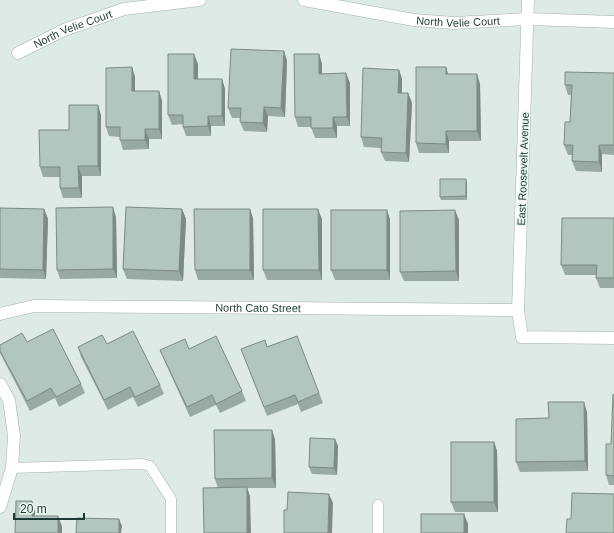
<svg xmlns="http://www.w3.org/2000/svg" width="614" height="533" viewBox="0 0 614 533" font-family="Helvetica,sans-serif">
<rect width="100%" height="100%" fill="#ddeae5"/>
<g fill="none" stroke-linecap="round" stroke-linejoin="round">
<g stroke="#a0b2ac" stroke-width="11">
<g id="lane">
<path d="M 12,468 L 143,464 L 150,466 L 171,499 L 171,533"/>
<path d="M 378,533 L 378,505"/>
</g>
</g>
<g stroke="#a0b2ac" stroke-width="13">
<g id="street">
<path id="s1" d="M 304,0 L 414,20 L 454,23 L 528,19 L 614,22"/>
<path d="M 528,0 L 518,310 L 522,337 L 614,338"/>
<path id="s2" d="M 18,53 L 64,30 L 124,9 L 200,0"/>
<path id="s3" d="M 0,314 L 34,306 L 518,310"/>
<path d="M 0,384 L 9,400 L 14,436 L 12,468 L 0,507"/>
</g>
</g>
<use href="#lane" stroke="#fff" stroke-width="10"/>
<use href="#street" stroke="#fff" stroke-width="12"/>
</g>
<g fill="#99a9a3">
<path d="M 284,51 L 287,61 L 285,117 L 268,116 L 267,132 L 244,131 L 240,122 L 240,118 L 232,118 L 228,108 Z"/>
<path d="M 319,54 L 322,64 L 322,74 L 350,83 L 350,126 L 337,126 L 337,138 L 315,138 L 311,127 L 298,127 L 295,117 Z"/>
<path d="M 198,64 L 198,79 L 222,79 L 225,89 L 225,126 L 211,126 L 211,136 L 186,136 L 183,127 L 183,124 L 172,125 L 168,115 Z"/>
<path d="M 132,67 L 135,77 L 135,91 L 159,91 L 162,101 L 162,139 L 149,139 L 149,149 L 123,150 L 120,140 L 120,137 L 109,136 L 106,127 Z"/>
<path d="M 446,67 L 448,74 L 480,84 L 481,141 L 449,141 L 449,153 L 419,153 L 416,143 Z"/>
<path d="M 399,70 L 402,79 L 402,93 L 408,93 L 412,103 L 409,162 L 385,161 L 381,152 L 381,148 L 364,147 L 361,137 Z"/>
<path d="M 614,73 L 614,155 L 602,154 L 602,172 L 576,171 L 572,161 L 573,155 L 568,155 L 564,145 L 570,122 L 571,95 L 568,95 L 565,85 Z"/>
<path d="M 101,115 L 101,176 L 82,176 L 82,198 L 63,198 L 60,188 L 60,177 L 43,177 L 40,167 L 69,130 Z"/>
<path d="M 467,182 L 467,200 L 441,200 L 440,197 Z"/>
<path d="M 0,208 L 44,209 L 48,219 L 46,279 L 0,278 Z"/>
<path d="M 182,209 L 186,219 L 183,281 L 127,279 L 123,269 Z"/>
<path d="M 387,210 L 390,220 L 390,280 L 335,280 L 331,270 Z"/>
<path d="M 116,217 L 117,278 L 60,279 L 57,270 Z"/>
<path d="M 253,218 L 254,280 L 198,280 L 195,270 Z"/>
<path d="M 614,218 L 614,288 L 600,288 L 596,278 L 597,275 L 565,275 L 561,265 Z"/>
<path d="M 322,219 L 322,280 L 267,280 L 263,270 Z"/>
<path d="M 459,220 L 459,281 L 404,281 L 400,272 Z"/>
<path d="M 297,336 L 323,403 L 301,412 L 298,404 L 267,416 L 241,349 L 267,347 Z"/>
<path d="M 27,342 L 81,384 L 85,393 L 59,407 L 55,398 L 30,411 L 0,353 L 0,345 Z"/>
<path d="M 107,344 L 160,385 L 164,394 L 138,407 L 133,397 L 108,410 L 81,357 L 78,347 Z"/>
<path d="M 189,349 L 242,391 L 246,401 L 220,413 L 216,405 L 190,417 L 164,360 L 160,350 Z"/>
<path d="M 614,395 L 614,485 L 609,485 L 606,475 L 611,444 Z"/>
<path d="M 587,412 L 588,471 L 520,472 L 516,462 L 549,418 Z"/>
<path d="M 275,439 L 276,488 L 247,488 L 250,497 L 218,488 L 215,479 Z"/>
<path d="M 335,439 L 338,446 L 337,475 L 312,474 L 309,467 Z"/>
<path d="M 494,442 L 497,451 L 498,512 L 455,512 L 451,502 Z"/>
</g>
<g fill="#7d8a85">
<path d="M 284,51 L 287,61 L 285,117 L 281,108 Z"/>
<path d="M 194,54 L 198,64 L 198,89 L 194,79 Z"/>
<path d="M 319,54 L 322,64 L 322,83 L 319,74 Z"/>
<path d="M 132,67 L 135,77 L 135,101 L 132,91 Z"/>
<path d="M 446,67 L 449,77 L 446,74 Z"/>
<path d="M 399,70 L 402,79 L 402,103 L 398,93 Z"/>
<path d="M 346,73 L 350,83 L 350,126 L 347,117 Z"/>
<path d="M 477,74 L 480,84 L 481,141 L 477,131 Z"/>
<path d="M 222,79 L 225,89 L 225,126 L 222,116 Z"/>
<path d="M 159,91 L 162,101 L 162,139 L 159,129 Z"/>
<path d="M 408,93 L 412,103 L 409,162 L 406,153 Z"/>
<path d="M 98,105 L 101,115 L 101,176 L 98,166 Z"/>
<path d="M 264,107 L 268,116 L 267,132 L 263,123 Z"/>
<path d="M 208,116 L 211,126 L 211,136 L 208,126 Z"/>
<path d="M 333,117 L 337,126 L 337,138 L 333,128 Z"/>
<path d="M 145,129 L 149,139 L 149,149 L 145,140 Z"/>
<path d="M 446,131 L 449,141 L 449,153 L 446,144 Z"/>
<path d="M 599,145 L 602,154 L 602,172 L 599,162 Z"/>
<path d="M 78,166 L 82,176 L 82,198 L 79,188 Z"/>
<path d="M 466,179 L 467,182 L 467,200 L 466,196 Z"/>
<path d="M 113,207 L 116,217 L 117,278 L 113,269 Z"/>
<path d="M 44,209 L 48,219 L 46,279 L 43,270 Z"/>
<path d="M 182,209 L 186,219 L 183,281 L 179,271 Z"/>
<path d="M 250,209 L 253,218 L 254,280 L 250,270 Z"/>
<path d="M 318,209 L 322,219 L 322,280 L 319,270 Z"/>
<path d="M 387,210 L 390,220 L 390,280 L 387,270 Z"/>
<path d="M 455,210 L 459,220 L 459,281 L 456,271 Z"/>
<path d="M 584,402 L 587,412 L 588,471 L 585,461 Z"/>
<path d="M 272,430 L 275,439 L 276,488 L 272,478 Z"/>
<path d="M 335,439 L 338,446 L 337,475 L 334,468 Z"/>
<path d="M 494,442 L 497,451 L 498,512 L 494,502 Z"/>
<path d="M 247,487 L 250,497 L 251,533 L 247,533 Z"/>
<path d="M 329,494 L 333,503 L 332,533 L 328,533 Z"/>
<path d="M 32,501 L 35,511 L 35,526 L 32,516 Z"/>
<path d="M 464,514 L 468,524 L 468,533 L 464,533 Z"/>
<path d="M 58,516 L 62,526 L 62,533 L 58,533 Z"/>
<path d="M 119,519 L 122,526 L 121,533 L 119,533 Z"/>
</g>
<g fill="#b2c5be" stroke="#7d8a85">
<path d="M 231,49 L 284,51 L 281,108 L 264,107 L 263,123 L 240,122 L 241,108 L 228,108 Z"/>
<path d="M 168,54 L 194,54 L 194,79 L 222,79 L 222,116 L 208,116 L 208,126 L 183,127 L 183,115 L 168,115 Z"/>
<path d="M 294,54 L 319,54 L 319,74 L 346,73 L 347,117 L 333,117 L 333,128 L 311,128 L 311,117 L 295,117 Z"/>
<path d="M 132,67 L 132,91 L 159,91 L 159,129 L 145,129 L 145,140 L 120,140 L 120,127 L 106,127 L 106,68 Z"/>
<path d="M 416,67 L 446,67 L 446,74 L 477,74 L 477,131 L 446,131 L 446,144 L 416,143 Z"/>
<path d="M 363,68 L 399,70 L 398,93 L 408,93 L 406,153 L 381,152 L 382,138 L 361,137 Z"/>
<path d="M 565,72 L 614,73 L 614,145 L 599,145 L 599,162 L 572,161 L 573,145 L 564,145 L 565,122 L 570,122 L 572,85 L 565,85 Z"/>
<path d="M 69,105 L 98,105 L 98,166 L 78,166 L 79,188 L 60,188 L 60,167 L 40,167 L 39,130 L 69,130 Z"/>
<path d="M 440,179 L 466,179 L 466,196 L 440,197 Z"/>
<path d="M 113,207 L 113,269 L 57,270 L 56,208 Z"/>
<path d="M 126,207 L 182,209 L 179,271 L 123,269 Z"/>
<path d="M 0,208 L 44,209 L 43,270 L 0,269 Z"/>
<path d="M 194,209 L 250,209 L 250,270 L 195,270 Z"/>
<path d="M 263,209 L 318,209 L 319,270 L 263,270 Z"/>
<rect x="331" y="210" width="56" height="60"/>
<path d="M 455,210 L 456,271 L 400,272 L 400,211 Z"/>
<path d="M 562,218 L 614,218 L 614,278 L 596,278 L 597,265 L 561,265 Z"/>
<path d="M 53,329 L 81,384 L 56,397 L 51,388 L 27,401 L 0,351 L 0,345 L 22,333 L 27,342 Z"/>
<path d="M 133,331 L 160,385 L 135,397 L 130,387 L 104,400 L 78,347 L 102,335 L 107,344 Z"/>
<path d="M 216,336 L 242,391 L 216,404 L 212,395 L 187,407 L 160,350 L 185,339 L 189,349 Z"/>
<path d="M 297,336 L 319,393 L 298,402 L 295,395 L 264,407 L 241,349 L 265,340 L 267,347 Z"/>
<path d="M 613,394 L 614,395 L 614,476 L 606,475 L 606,444 L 611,444 Z"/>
<path d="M 548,402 L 584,402 L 585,461 L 516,462 L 516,419 L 549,418 Z"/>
<path d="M 214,430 L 272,430 L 272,478 L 215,479 Z"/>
<path d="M 310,438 L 335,439 L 334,468 L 309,467 Z"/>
<rect x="451" y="442" width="43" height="60"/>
<path d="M 247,487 L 247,533 L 204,533 L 203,488 Z"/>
<path d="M 288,492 L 329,494 L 328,533 L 284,533 L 284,510 L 287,510 Z"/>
<path d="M 572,493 L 614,494 L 614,533 L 566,533 L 567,519 L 571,519 Z"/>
<path d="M 16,501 L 32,501 L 32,516 L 58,516 L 58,533 L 15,533 Z"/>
<rect x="421" y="514" width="43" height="19"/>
<path d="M 77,518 L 119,519 L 119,533 L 76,533 Z"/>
</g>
<g text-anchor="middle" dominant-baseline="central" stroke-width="3" stroke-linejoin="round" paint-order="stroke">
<g font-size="11" fill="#1e3a34" stroke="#edf7f2">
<text stroke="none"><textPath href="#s1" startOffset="156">North Velie Court</textPath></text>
<text stroke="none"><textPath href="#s2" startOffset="60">North Velie Court</textPath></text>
<text transform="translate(523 169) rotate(-88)">East Roosevelt Avenue</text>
<text stroke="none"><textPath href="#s3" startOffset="259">North Cato Street</textPath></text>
</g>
</g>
<path d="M14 513v6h70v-6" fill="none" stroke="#1e3a34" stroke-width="2"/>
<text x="20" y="513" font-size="12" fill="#1e3a34" stroke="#edf7f2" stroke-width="3" paint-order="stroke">20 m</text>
</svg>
